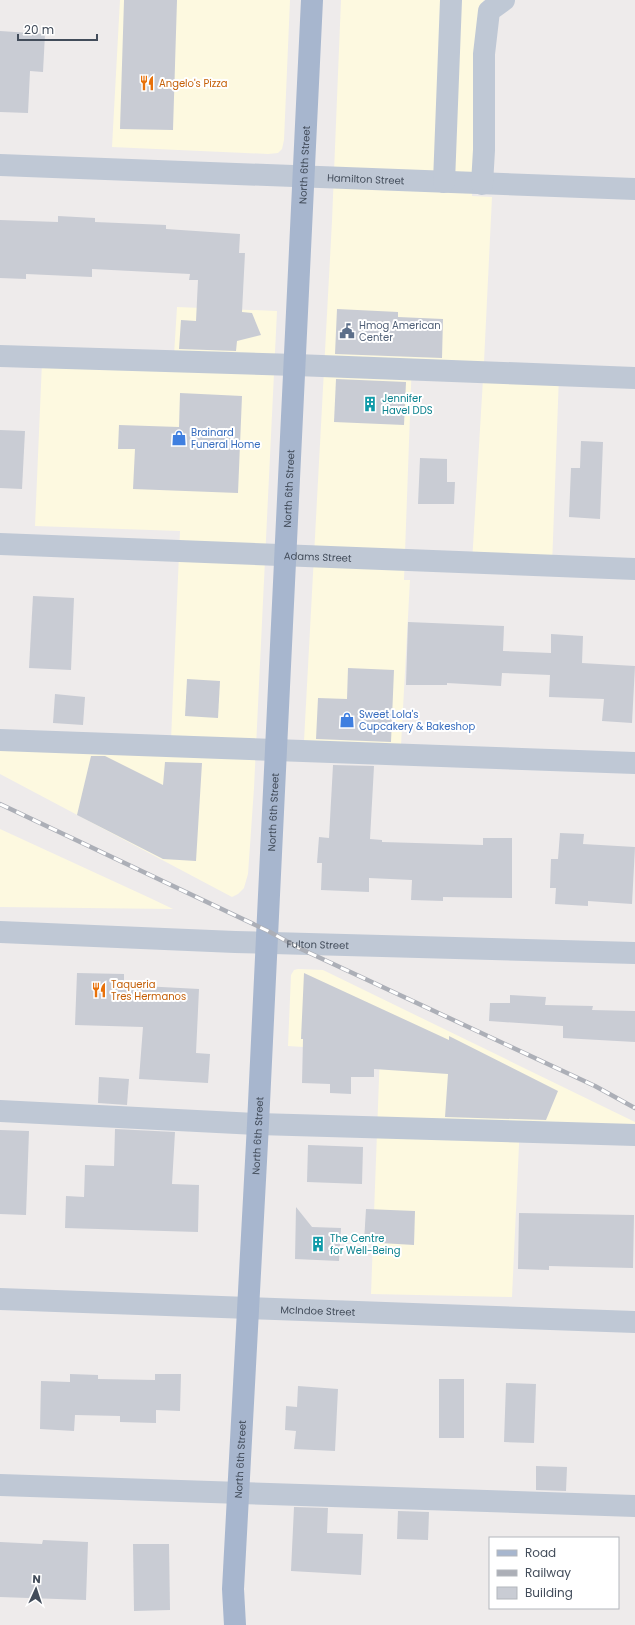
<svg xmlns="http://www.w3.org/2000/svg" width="635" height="1625" viewBox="0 0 635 1625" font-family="Poppins,sans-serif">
<rect width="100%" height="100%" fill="#eeebeb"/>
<g fill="#fdf9e0">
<path d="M 120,0 L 290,0 L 284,140 L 282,149 L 278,153 L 268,154 L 112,147 Z"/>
<path d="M 341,0 L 484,0 L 481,5 L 478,15 L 472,196 L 492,197 L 484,362 L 412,359 L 404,580 L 410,580 L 401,745 L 304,741 L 332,221 Z"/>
<path d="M 177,307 L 277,311 L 254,788 L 248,874 L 244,888 L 238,894 L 232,897 L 0,774 L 0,746 L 171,740 L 180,531 L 35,526 L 42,362 L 174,355 Z"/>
<path d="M 559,375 L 552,566 L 472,563 L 483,379 Z"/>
<path d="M 0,829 L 150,898 L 173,909 L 0,907 Z"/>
<path d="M 298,969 L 323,970 L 635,1122 L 635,1127 L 520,1123 L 512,1297 L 371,1294 L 380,1052 L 288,1046 L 291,975 L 294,970 Z"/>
</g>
<g fill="#c9ccd4">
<path d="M 124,0 L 177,0 L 173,130 L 120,129 Z"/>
<path d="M 0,31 L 45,34 L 43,72 L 30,71 L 28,113 L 0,112 Z"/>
<path d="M 58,216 L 95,218 L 95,222 L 166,225 L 166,229 L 240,234 L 239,253 L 245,253 L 242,312 L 252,313 L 261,335 L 237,341 L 236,351 L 179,349 L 181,320 L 196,321 L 198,280 L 189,280 L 190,274 L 92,269 L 92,277 L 26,274 L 26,279 L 0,278 L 0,220 L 58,222 Z"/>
<path d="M 337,309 L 398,312 L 398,317 L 443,319 L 442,358 L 335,354 Z"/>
<path d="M 336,379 L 406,382 L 404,425 L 334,422 Z"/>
<path d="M 180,393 L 242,396 L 238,493 L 133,489 L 135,449 L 118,449 L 119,425 L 179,427 Z"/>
<path d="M 0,430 L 25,431 L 22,489 L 0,488 Z"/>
<path d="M 581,441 L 603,442 L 600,519 L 569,517 L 571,468 L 580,468 Z"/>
<path d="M 420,458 L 447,459 L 447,482 L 455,482 L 454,504 L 418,504 Z"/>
<path d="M 33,596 L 74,598 L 71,670 L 29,668 Z"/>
<path d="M 408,622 L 504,626 L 503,651 L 551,653 L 551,634 L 583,636 L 582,663 L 635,666 L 632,723 L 602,721 L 604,699 L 549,697 L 550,675 L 502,673 L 501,686 L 447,683 L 447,685 L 406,685 Z"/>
<path d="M 348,668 L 394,670 L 391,742 L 316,739 L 318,698 L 347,699 Z"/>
<path d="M 187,679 L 220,681 L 218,718 L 185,716 Z"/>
<path d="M 55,694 L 85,697 L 83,725 L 53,723 Z"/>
<path d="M 91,756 L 105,756 L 163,785 L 165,762 L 202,763 L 196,861 L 163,859 L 77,815 Z"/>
<path d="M 333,765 L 374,766 L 370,839 L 382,840 L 382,842 L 483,845 L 483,838 L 512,838 L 512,898 L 443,897 L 443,901 L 411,900 L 412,880 L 369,878 L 369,892 L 321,890 L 322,863 L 317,863 L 319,837 L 329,838 Z"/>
<path d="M 560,833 L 584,834 L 583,844 L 635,847 L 632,904 L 588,901 L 588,906 L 555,904 L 556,888 L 550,888 L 551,859 L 558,859 Z"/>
<path d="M 77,973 L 124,974 L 124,985 L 199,989 L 196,1053 L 210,1054 L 208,1083 L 139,1079 L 143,1027 L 75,1025 Z"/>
<path d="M 304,973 L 449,1040 L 449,1036 L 558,1091 L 546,1120 L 445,1117 L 448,1074 L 374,1069 L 374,1077 L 351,1077 L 351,1094 L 330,1093 L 330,1084 L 302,1083 L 303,1039 L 301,1039 Z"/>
<path d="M 510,995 L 546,997 L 545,1005 L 593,1006 L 592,1010 L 635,1011 L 635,1042 L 563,1038 L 563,1026 L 489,1021 L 490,1003 L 510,1003 Z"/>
<path d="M 99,1077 L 129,1079 L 127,1105 L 98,1103 Z"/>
<path d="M 115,1129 L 175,1132 L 172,1184 L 199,1185 L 198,1232 L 65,1228 L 66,1196 L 84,1197 L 85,1165 L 114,1166 Z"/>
<path d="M 0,1130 L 29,1131 L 26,1215 L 0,1214 Z"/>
<path d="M 308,1145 L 363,1147 L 362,1184 L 307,1182 Z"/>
<path d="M 296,1207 L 312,1227 L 341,1228 L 339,1261 L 295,1259 Z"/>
<path d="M 366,1209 L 415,1211 L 414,1245 L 364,1242 Z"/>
<path d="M 519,1213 L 634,1215 L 633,1268 L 549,1266 L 549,1270 L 518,1269 Z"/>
<path d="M 70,1374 L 98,1375 L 98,1379 L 155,1380 L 155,1374 L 181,1374 L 180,1411 L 156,1410 L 156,1423 L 120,1422 L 120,1416 L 75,1415 L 74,1431 L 40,1429 L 41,1381 L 70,1382 Z"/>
<rect x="439" y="1379" width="25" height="59"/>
<path d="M 506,1383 L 536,1384 L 534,1443 L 504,1442 Z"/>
<path d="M 298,1386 L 338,1389 L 335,1451 L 294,1449 L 296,1431 L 285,1430 L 286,1406 L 297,1407 Z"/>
<path d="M 536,1466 L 567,1467 L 566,1491 L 536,1490 Z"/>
<path d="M 294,1507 L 328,1508 L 327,1533 L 363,1534 L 361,1575 L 291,1571 Z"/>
<path d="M 398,1511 L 429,1512 L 428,1540 L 397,1539 Z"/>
<path d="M 43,1540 L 88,1542 L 86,1600 L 0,1597 L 0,1542 L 42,1544 Z"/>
<path d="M 133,1544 L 169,1544 L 170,1610 L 134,1611 Z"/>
</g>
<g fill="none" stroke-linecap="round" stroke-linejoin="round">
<g stroke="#bfc8d5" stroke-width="22">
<path id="s1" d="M 0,165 L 635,189"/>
<path d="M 444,182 L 451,0"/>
<path d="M 482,184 L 484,150 L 484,54 L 489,11 L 504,0"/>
<path d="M 0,356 L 296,365 L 635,378"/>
<path id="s2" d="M 0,544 L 635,569"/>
<path d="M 0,740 L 635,763"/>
<path id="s3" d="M 0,932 L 235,942 L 635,953"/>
<path d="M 0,1111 L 258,1124 L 635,1135"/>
<path id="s4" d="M 0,1299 L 635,1322"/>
<path d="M 0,1485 L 635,1506"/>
</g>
<path stroke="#a7b6ce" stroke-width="22" id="s5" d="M 235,1625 L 233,1589 L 258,1124 L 312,0"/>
<g stroke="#acafb7" stroke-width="4.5">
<path id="rail" d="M 0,804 L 268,931 L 301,949 L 595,1086 L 635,1108"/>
</g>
<use href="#rail" stroke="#fff" stroke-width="3" stroke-dasharray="9" stroke-linecap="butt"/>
</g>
<defs>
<g id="restaurant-bare" transform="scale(1.2)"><path d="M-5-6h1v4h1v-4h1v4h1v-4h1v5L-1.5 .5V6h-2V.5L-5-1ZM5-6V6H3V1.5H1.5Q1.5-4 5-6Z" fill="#e8710a" stroke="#fff" stroke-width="2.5" paint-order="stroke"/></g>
<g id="civic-bare" transform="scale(1.2)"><path d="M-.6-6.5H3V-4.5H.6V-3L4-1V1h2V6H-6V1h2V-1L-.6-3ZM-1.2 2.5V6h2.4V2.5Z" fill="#5c6f8a" stroke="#fff" stroke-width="2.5" paint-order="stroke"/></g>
<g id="building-bare" transform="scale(1.2)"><path d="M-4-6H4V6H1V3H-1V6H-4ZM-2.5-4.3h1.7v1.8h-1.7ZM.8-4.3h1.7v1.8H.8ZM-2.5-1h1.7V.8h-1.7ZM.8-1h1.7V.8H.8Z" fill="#0f9aa8" stroke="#fff" stroke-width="2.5" paint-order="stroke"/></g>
<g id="shop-bare" transform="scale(1.2)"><path d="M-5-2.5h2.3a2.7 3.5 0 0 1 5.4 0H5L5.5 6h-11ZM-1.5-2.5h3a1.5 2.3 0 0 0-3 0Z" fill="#3f7fe0" stroke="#fff" stroke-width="2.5" paint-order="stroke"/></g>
</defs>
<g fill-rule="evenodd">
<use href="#restaurant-bare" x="147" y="83"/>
<use href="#civic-bare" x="347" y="331"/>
<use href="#building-bare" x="370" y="404"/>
<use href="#shop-bare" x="179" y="438"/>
<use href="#shop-bare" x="347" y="720"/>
<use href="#restaurant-bare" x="99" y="990"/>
<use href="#building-bare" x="318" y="1244"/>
</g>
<g text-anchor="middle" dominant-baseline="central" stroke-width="4" stroke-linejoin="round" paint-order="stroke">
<g font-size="10" fill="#c56008" stroke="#fff" text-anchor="start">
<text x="159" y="83">Angelo's Pizza</text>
<text x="111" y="984">Taqueria<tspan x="111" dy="12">Tres Hermanos</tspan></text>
</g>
<g font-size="10" fill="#424c5a" stroke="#fff">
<text stroke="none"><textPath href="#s5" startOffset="1462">North 6th Street</textPath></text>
<text stroke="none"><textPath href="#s1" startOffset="366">Hamilton Street</textPath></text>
<text stroke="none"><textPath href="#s5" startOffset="1138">North 6th Street</textPath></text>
<text stroke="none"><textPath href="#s2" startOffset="318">Adams Street</textPath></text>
<text stroke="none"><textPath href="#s5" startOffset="814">North 6th Street</textPath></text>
<text stroke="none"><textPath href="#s3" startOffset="318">Fulton Street</textPath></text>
<text stroke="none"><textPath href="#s5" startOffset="490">North 6th Street</textPath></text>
<text stroke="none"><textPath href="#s4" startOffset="318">McIndoe Street</textPath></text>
<text stroke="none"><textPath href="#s5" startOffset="166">North 6th Street</textPath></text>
</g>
<g font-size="10" fill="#4e5e75" stroke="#fff" text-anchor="start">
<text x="359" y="325">Hmog American<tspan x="359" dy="12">Center</tspan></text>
</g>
<g font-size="10" fill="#0d838f" stroke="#fff" text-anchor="start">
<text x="382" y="398">Jennifer<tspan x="382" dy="12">Havel DDS</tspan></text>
<text x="330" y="1238">The Centre<tspan x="330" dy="12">for Well-Being</tspan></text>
</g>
<g font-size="10" fill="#366cbe" stroke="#fff" text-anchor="start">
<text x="191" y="432">Brainard<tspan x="191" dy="12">Funeral Home</tspan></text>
<text x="359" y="714">Sweet Lola's<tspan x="359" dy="12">Cupcakery &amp; Bakeshop</tspan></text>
</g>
</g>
<rect x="489" y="1537" width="130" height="72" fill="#ffffff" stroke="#b3b7bd"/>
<rect x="497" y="1550" width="20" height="6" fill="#a7b6ce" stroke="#b3b7bd"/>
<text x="525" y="1557" font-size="12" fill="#424c5a">Road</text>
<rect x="497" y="1570" width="20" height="6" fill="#acafb7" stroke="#b3b7bd"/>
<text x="525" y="1577" font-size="12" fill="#424c5a">Railway</text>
<rect x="497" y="1587" width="20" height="12" fill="#c9ccd4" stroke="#b3b7bd"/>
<text x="525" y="1597" font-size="12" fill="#424c5a">Building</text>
<g transform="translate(36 1589) rotate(3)" stroke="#ffffff" stroke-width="3" paint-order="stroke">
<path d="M0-3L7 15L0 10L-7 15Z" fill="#424c5a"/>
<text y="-6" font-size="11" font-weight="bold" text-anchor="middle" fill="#424c5a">N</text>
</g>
<path d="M18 34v6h79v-6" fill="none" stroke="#424c5a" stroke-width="2"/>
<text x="24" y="34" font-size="12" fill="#424c5a" stroke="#ffffff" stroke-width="3" paint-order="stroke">20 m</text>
</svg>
